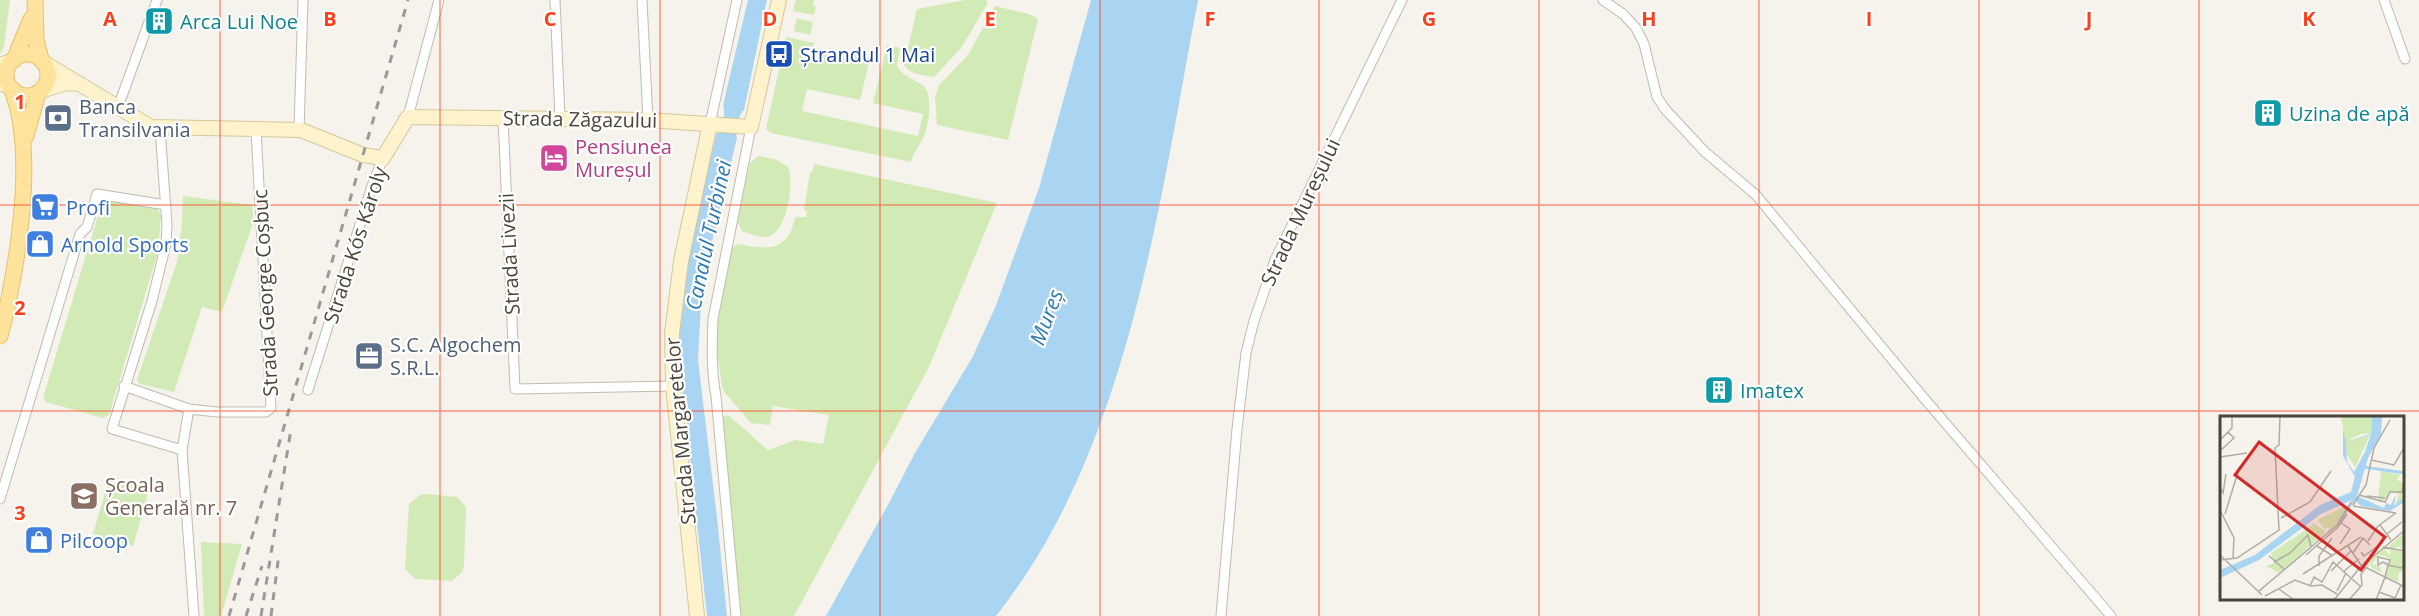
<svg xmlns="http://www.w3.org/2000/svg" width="2419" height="616" viewBox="0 0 2419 616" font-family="'Open Sans',sans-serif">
<rect width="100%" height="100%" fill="#f6f3ec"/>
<g fill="#d2eab5">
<path d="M 0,0 L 10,0 L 4,47 L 0,54 Z"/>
<path d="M 796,0 L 814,0 L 813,5 L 816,6 L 814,15 L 793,11 Z"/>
<path d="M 965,0 L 986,0 L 988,3 L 961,48 L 934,77 C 922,75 911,75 904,65 L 917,9 Z"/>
<path d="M 995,6 L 1029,14 L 1038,19 L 1008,140 L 937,125 L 935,97 L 939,85 L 968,55 Z"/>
<path d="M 797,18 L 813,22 L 810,35 L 794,31 Z"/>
<path d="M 786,37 L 814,43 L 813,47 L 828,50 L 829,48 L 833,49 L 832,52 L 842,54 L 843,51 L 870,58 L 860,100 L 807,89 L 802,111 L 918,136 L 923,114 L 873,103 L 887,45 L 900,48 L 897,66 C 906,80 921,81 926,89 C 932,101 929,124 924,136 C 920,145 913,152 911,162 L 771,133 L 766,129 Z"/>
<path d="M 758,156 L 775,159 L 788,167 C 795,183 787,229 770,236 C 762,239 750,234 742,231 L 737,221 L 750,163 Z"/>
<path d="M 814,164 L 997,203 L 929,367 L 794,616 L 739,616 L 721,417 L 728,415 L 768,450 L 796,440 L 823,444 L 829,415 L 773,406 L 770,425 L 751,423 L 724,392 L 722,386 L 716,343 L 716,319 L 730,249 L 738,244 C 768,250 788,252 795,217 L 806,217 L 807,211 L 804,210 L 810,172 L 812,172 Z"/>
<path d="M 183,196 L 252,205 L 254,220 L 222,312 L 202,307 L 174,392 L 140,384 L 137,380 L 177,262 L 182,225 Z"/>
<path d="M 107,198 L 157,208 L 161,215 L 158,252 L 109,415 L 103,418 L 46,402 L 43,398 L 102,202 Z"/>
<path d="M 109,479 L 149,490 L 133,546 L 93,534 Z"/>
<path d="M 427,494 L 457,497 L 466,507 L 464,565 L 462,572 L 452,581 L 415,579 L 405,569 L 409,504 L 420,495 Z"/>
<path d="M 201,542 L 242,544 L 221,616 L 204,616 Z"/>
</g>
<g fill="#a9d4f2">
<path d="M 748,0 L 767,0 L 744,110 C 738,115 734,131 737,138 L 702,283 L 698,360 L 717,518 L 727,616 L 707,616 L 679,358 C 677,282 699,208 716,135 C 723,129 726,113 723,105 Z"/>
<path d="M 1091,0 L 1198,0 C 1159,204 1129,449 996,616 L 826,616 L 889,503 L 915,453 L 972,358 L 995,308 L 1039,188 Z"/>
</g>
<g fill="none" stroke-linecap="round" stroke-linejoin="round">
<g stroke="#c2bbae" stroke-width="11">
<g id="street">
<path d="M 555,0 L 560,118"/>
<path d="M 642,0 L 648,120"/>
<path d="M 1603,0 L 1623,14 L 1636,28 L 1644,44 L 1657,97 L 1665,109 L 1704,151 L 1756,195 L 1923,397 L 2111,616"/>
<path d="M 2384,0 L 2405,59"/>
<path d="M 118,107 L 157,0"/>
<path d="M 408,117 L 439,0"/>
<path d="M 503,118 L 515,389 L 673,386"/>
<path d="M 710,124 L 737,0"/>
<path d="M 160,129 L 167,224 L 166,244 L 152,301 L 112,429 L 182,450"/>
<path d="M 299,130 L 303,0"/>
<path d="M 124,386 L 189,409 L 217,412 L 266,412 L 271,408 L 256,130"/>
<path d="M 308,390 L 372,186 L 383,158"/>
<path d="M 189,409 L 182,450 L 194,616"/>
<path d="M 0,499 L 80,234 L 87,227 L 97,194 L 166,205"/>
<path d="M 736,616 L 716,396 C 711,370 712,345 713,319 L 751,127"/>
<path d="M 1221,616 L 1237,429 L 1246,353 L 1254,321 L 1275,260 L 1402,0"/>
</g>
</g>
<g stroke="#d6c79b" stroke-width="16">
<g id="secondary">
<path d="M 43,62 L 151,127 L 301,130 L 363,155 L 383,158 L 408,117 L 648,120 L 751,127 L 779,0"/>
<path d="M 0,65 L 12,61"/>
<path d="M 0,83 L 10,87"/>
<path d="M 41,91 L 66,83 L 79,84"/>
<path d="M 697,616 L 673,386 L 672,333 L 681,261 L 710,124"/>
</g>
</g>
<g stroke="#e6c16a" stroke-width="17">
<g id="primary">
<path d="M 35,0 L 36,39 L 41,60"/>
<circle cx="27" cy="75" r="21"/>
<path d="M 14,60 L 31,19"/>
<path d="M 26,136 L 38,93"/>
<path d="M 0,336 C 16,276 31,181 20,120 C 19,110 15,99 12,89"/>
</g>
</g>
<use href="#street" stroke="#fff" stroke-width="9"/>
<use href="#secondary" stroke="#fff3cd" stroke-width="14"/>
<use href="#primary" stroke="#ffe39c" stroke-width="15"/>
<g stroke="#9a9a9a" stroke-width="3" stroke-dasharray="8 8" stroke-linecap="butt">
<path d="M 229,616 L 408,0"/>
<path d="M 246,616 L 262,566"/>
<path d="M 261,616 L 291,429"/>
<path d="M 271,616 L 279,554"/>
</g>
</g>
<path fill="none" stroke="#fc3f1d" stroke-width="1.5" stroke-opacity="0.55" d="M 220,0 L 220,616M 440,0 L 440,616M 660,0 L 660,616M 880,0 L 880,616M 1100,0 L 1100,616M 1319,0 L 1319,616M 1539,0 L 1539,616M 1759,0 L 1759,616M 1979,0 L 1979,616M 2199,0 L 2199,616M 0,205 L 2419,205M 0,411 L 2419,411"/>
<defs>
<g id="building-square" transform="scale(1.5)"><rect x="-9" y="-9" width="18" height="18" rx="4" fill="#0f9aa8" stroke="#fff"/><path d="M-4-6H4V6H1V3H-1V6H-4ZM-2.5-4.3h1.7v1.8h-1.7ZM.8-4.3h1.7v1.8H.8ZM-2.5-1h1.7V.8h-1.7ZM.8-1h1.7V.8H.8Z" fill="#fff"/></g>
<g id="bus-square" transform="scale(1.5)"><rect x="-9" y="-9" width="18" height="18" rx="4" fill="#1a4fb4" stroke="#fff"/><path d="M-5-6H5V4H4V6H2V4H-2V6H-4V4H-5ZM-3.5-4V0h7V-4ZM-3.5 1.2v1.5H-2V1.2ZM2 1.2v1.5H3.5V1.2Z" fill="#fff"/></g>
<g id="bank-square" transform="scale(1.5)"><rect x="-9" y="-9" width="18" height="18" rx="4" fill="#5c6f8a" stroke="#fff"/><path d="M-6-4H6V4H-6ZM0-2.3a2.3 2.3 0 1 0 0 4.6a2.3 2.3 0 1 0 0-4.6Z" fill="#fff"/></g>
<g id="hotel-square" transform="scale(1.5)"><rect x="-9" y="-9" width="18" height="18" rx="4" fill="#d1479c" stroke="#fff"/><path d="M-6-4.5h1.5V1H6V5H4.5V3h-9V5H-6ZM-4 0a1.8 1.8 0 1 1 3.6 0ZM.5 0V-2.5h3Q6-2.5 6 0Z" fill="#fff"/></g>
<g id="supermarket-square" transform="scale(1.5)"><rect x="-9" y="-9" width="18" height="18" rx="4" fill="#3f7fe0" stroke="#fff"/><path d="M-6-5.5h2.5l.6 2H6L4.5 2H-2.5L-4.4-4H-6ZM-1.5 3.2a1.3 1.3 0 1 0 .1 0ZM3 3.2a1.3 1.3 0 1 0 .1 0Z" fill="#fff"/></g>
<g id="shop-square" transform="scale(1.5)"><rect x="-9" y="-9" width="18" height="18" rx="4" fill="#3f7fe0" stroke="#fff"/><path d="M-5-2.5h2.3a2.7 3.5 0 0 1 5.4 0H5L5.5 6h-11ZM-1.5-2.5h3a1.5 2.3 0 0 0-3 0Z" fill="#fff"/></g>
<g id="office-square" transform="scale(1.5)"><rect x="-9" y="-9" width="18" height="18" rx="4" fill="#5c6f8a" stroke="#fff"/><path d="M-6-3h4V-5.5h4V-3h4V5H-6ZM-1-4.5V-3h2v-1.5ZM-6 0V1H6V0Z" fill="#fff"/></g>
<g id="school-square" transform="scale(1.5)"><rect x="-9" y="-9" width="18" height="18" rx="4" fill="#8d6e63" stroke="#fff"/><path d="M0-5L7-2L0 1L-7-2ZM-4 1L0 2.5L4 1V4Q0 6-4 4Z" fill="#fff"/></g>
</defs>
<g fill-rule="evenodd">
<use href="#building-square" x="159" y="21"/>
<use href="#bus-square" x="779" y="54"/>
<use href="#building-square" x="2268" y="113"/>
<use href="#bank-square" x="58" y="118"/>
<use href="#hotel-square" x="554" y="158"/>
<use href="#supermarket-square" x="45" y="207"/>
<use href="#shop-square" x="40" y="244"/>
<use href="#office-square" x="369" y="356"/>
<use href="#building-square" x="1719" y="390"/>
<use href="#school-square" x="84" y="496"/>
<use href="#shop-square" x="39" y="540"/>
</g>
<g text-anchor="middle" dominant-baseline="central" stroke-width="4.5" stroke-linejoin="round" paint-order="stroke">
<g font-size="20" fill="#0d838f" stroke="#fff" text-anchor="start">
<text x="180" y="21">Arca Lui Noe</text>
<text x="2289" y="113">Uzina de apă</text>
<text x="1740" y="390">Imatex</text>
</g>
<g font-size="20" fill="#164399" stroke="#fff" text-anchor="start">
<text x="800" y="54">Ștrandul 1 Mai</text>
</g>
<g font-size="20" fill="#4e5e75" stroke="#fff" text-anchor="start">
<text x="79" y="106">Banca<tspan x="79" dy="23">Transilvania</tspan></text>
<text x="390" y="344">S.C. Algochem<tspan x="390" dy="23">S.R.L.</tspan></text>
</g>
<g font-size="20" fill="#4b4439" stroke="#fff">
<text transform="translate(580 119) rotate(1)">Strada Zăgazului</text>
<text transform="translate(1300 212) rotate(-65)">Strada Mureșului</text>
<text transform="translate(355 245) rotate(-72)">Strada Kós Károly</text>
<text transform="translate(509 254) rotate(-93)">Strada Livezii</text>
<text transform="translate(265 293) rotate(-93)">Strada George Coșbuc</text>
<text transform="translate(680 431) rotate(-95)">Strada Margaretelor</text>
</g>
<g font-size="20" fill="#b23c85" stroke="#fff" text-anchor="start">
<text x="575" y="146">Pensiunea<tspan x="575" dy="23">Mureșul</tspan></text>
</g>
<g font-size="20" fill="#366cbe" stroke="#fff" text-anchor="start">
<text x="66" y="207">Profi</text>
<text x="61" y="244">Arnold Sports</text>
<text x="60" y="540">Pilcoop</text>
</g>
<g font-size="20" fill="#785e54" stroke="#fff" text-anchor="start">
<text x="105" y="484">Școala<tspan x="105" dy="23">Generală nr. 7</tspan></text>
</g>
<g font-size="21" font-style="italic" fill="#2e7ab2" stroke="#fff">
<text transform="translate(708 235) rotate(-78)">Canalul Turbinei</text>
<text transform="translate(1046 317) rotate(-69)">Mureș</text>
</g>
</g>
<g transform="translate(2220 416)">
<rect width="184" height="184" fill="#f6f3ec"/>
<path d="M 121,0 L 152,0 L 151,17 L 141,18 L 127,25 L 150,19 L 135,51 L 127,39 ZM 161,55 L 180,59 L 177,64 L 182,66 L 184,81 L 175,90 L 179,78 L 170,76 L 166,83 L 158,86 ZM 125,90 L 127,92 L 119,105 L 108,116 L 109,111 L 105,113 L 97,104 ZM 94,107 L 106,116 L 59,157 L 46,150 L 54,147 L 51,137 L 87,113 L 90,115 L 88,112 ZM 183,118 L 184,135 L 178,130 L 173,134 L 184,136 L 184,156 L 179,156 L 178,166 L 166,160 L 170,143 L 165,140 L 159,139 L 152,148 L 159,150 L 163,157 L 152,152 L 150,146 L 148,152 L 145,149 L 164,133 L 170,139 L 171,134 L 166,133 Z" fill="#d2eab5"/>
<path d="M 152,0 L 162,0 L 161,18 L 148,42 L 137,80 L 164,92 L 166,87 L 171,89 L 176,78 L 174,90 L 184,81 L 184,86 L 170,95 L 141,90 L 135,84 L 120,108 L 46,169 L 35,184 L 45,169 L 116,111 L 132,84 L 101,98 L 39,144 L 0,162 L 0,154 L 35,139 L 100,89 L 131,76 L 135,61 L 123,40 L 123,14 L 126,27 L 151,17 ZM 151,18 L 145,36 L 134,56 L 127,46 L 126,27 Z" fill="#a9d4f2" fill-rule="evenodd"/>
<path fill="none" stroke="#a9d4f2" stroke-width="3" d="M 144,51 L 185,57"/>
<path fill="none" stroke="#b2ada4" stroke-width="1.5" d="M 0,24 L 12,12 L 12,0M 0,35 L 14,22 L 8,16M 0,41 L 27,37M 151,44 L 174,49 L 185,30M 1,73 L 3,77 L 6,58M 139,79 L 165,86 L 170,76 L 182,76 L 185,59M 147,80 L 165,82M 133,89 L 146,69 L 154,32 L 170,4M 133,90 L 176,97M 0,94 L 14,122 L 13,142M 5,98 L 18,56M 61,102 L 90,86 L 111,55M 160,109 L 171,124M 167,118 L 182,106M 148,125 L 158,110 L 176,97M 120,128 L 130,113 L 121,107M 97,130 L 113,140M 128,130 L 141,149M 163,131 L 185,135M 141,136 L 144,140 L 162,127M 70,137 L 88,119 L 91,131M 133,137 L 143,122 L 150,129M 0,139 L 42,179M 86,139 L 118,111 L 127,98M 49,140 L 64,153M 0,144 L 17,142 L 59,114 L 55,32 L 59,29 L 60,0M 146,145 L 142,150 L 185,114M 54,146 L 70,137M 99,150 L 99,140 L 112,122M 143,150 L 185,171M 111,155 L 131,135M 124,155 L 139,143M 83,158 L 141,121M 90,170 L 94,161 L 102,166 L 113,146 L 141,171M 59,173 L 74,184M 39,175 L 117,109 L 131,86M 117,175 L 126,157M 159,176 L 175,182 L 181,169M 45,180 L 75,164 L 91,170 L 102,169 L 117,178M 114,184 L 142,149M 129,184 L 142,169 L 141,158 L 146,152M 156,184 L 165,161 L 168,149 L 170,144 L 158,141 L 158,149 L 163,146 L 168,149 L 181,152 L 184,149"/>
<path fill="#d62828" fill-opacity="0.15" stroke="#d62828" stroke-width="3" d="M 39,26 L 165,121 L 141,154 L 15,59 Z"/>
<rect width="184" height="184" fill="none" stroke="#4b4439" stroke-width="3"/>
</g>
<g font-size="20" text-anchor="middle" font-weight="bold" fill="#fc3f1d" stroke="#fff" stroke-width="4.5" stroke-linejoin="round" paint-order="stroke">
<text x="110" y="26">A</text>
<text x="330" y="26">B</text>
<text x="550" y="26">C</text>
<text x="770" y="26">D</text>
<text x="990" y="26">E</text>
<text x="1210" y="26">F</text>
<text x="1429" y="26">G</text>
<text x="1649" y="26">H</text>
<text x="1869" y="26">I</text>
<text x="2089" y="26">J</text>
<text x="2309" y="26">K</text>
<text x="20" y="109">1</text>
<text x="20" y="315">2</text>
<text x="20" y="520">3</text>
</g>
</svg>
